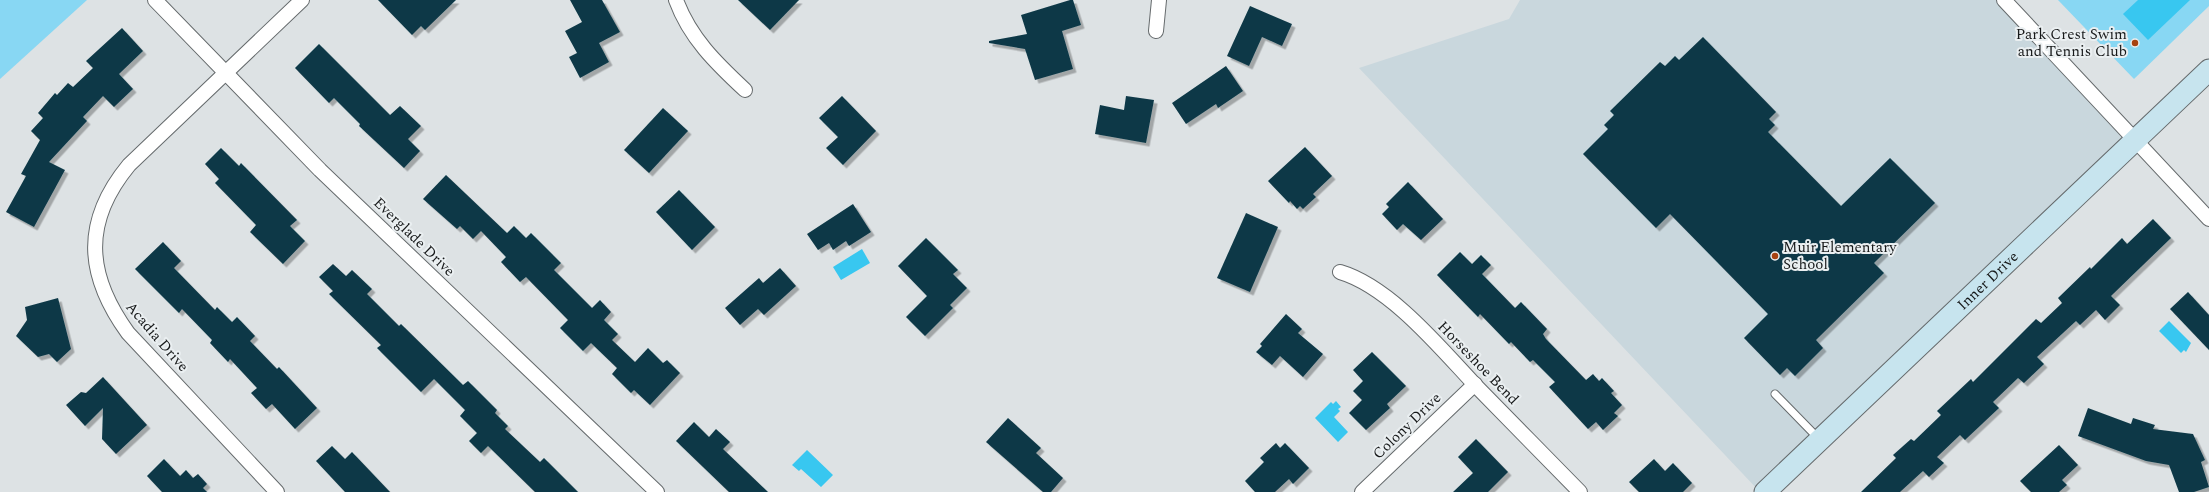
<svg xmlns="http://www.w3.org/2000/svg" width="2209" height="492" viewBox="0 0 2209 492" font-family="Spectral,serif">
<defs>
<filter id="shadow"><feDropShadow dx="3.5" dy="3.5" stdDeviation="0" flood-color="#0004"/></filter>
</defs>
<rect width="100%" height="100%" fill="#dde2e4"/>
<path fill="#c9d7dd" d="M 1520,0 L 2004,0 L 2136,141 L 1760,492 L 1359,68 L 1509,19 Z"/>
<g fill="#88d7f3">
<path d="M 0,0 L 87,0 L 0,79 Z"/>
<path d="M 2058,0 L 2209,0 L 2209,6 L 2134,79 Z"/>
</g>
<g fill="#38c7f0">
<path d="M 2138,0 L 2190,0 L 2148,40 L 2123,14 Z"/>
<path d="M 862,249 L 870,263 L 841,280 L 833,267 Z"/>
<path d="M 2169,321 L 2191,343 L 2186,352 L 2184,350 L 2181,353 L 2159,331 Z"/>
<path d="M 1336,401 L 1341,407 L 1338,409 L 1340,411 L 1334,417 L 1348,432 L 1338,442 L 1315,418 L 1331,402 L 1333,404 Z"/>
<path d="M 807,450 L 833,475 L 821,487 L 801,469 L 799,471 L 792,465 Z"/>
</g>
<g fill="#0d3947" filter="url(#shadow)">
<path d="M 378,0 L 456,0 L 425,30 L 421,26 L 412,35 Z"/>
<path d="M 570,0 L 602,0 L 620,32 L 599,43 L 609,62 L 580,78 L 569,57 L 577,53 L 565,31 L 582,22 Z"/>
<path d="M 738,0 L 799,0 L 770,30 Z"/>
<path d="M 1070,0 L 1073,0 L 1081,25 L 1062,31 L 1073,69 L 1035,80 L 1025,49 L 989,43 L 989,41 L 1027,34 L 1021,15 Z"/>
<path d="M 1250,6 L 1292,24 L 1282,46 L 1262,37 L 1249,66 L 1227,56 Z"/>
<path d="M 122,28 L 143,51 L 119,74 L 133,89 L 114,107 L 103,96 L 83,117 L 87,121 L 49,162 L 65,170 L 34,227 L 6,212 L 26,176 L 21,174 L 40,140 L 31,131 L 43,118 L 38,113 L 55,93 L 57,95 L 68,83 L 73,87 L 93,68 L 86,61 Z"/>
<path d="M 1703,37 L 1776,112 L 1769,119 L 1775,125 L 1768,132 L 1841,206 L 1890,158 L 1935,203 L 1874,263 L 1884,273 L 1816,340 L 1823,348 L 1795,376 L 1787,368 L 1780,375 L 1744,338 L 1768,314 L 1670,214 L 1656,228 L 1583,154 L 1608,129 L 1604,125 L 1614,115 L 1610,111 L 1660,62 L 1665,66 L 1675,56 L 1679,60 Z"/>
<path d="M 319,44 L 390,115 L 400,106 L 421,126 L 408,139 L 420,151 L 404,168 L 359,126 L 360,124 L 334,98 L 329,103 L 295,68 Z"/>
<path d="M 1226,66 L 1243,91 L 1218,108 L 1216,104 L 1186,124 L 1172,103 Z"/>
<path d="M 842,96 L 876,131 L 843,165 L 826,148 L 838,137 L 819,118 Z"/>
<path d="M 1126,96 L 1154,100 L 1146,143 L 1095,134 L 1100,105 L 1124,110 Z"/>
<path d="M 663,108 L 688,131 L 649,173 L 624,150 Z"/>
<path d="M 1305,147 L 1332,176 L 1313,194 L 1316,197 L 1303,209 L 1300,206 L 1297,209 L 1290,201 L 1289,203 L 1268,181 Z"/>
<path d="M 221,148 L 239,166 L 241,163 L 297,220 L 290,226 L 305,241 L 283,264 L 250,232 L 256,225 L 215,183 L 219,179 L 205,164 Z"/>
<path d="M 446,175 L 507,233 L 514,226 L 526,238 L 531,233 L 561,263 L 554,270 L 592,308 L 600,300 L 611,312 L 604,320 L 618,334 L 612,340 L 635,362 L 648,348 L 663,363 L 667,360 L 680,373 L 650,405 L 634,390 L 631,393 L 612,374 L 617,368 L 591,343 L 583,351 L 560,328 L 568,320 L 526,277 L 520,282 L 501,262 L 506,257 L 481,231 L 473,239 L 460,226 L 457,229 L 423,199 Z"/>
<path d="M 1408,182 L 1443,219 L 1421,240 L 1403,224 L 1397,230 L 1382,214 L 1389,207 L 1386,204 Z"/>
<path d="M 679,190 L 715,227 L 692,250 L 656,212 Z"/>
<path d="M 853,204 L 871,232 L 849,246 L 846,241 L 833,250 L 829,243 L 818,250 L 807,234 Z"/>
<path d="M 1246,213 L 1278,227 L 1250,292 L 1217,278 Z"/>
<path d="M 2153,219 L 2171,238 L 2111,296 L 2120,305 L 2105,320 L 2096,310 L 2080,325 L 2076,321 L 2037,357 L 2044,364 L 2024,383 L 2018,378 L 1993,402 L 1999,408 L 1965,440 L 1960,435 L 1937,457 L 1944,463 L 1929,477 L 1923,471 L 1900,492 L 1861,492 L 1896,458 L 1893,455 L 1911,439 L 1914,441 L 1941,415 L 1937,411 L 1971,379 L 1973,382 L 2036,319 L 2041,323 L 2062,303 L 2058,298 L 2090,267 L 2091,269 L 2122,238 L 2127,244 Z"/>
<path d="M 926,238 L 958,270 L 953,274 L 967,288 L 950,305 L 953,308 L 925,336 L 906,317 L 927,296 L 898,266 Z"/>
<path d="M 163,242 L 181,261 L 174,268 L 215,310 L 217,307 L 232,322 L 237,317 L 255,336 L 250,341 L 277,369 L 279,367 L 317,408 L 295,429 L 272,404 L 266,409 L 251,393 L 257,388 L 230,359 L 228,362 L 210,343 L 212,340 L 182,309 L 179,313 L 135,269 Z"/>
<path d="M 1460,252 L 1472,264 L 1481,255 L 1491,265 L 1482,274 L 1515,308 L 1521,302 L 1547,329 L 1543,334 L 1546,339 L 1586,380 L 1593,374 L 1599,381 L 1602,378 L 1614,391 L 1611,393 L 1622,405 L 1614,413 L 1618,416 L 1603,430 L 1596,422 L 1588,429 L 1549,387 L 1555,382 L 1533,360 L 1530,362 L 1511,342 L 1509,344 L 1480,314 L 1478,317 L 1437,275 Z"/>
<path d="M 333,264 L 346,276 L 352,270 L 372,289 L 367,294 L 399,326 L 401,324 L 463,385 L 468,381 L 497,410 L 495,413 L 508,426 L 505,429 L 540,462 L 544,458 L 578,492 L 535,492 L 488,446 L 481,453 L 469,441 L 477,433 L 460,416 L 465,410 L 434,379 L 421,392 L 377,348 L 381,345 L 329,294 L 333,291 L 319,277 Z"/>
<path d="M 780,268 L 796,286 L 764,315 L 758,309 L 740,325 L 725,308 L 759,278 L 763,283 Z"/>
<path d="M 2188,292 L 2209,315 L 2209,350 L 2170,309 Z"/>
<path d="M 58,298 L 71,349 L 57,362 L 49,354 L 38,357 L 16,336 L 27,320 L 25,307 Z"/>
<path d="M 1286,314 L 1302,329 L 1298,333 L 1323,354 L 1303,377 L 1280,356 L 1272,365 L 1256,352 L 1262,346 L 1260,344 Z"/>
<path d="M 1372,352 L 1406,386 L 1387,404 L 1390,408 L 1366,430 L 1349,413 L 1362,400 L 1353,391 L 1363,381 L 1353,370 Z"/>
<path d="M 103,377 L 147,425 L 116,454 L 102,439 L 103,408 L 85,426 L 66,405 L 81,392 L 86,393 Z"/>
<path d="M 2088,408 L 2131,424 L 2133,418 L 2155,425 L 2153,429 L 2193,434 L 2205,460 L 2201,462 L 2209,487 L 2194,492 L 2179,492 L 2169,465 L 2146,461 L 2078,436 Z"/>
<path d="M 1008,418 L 1041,448 L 1036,453 L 1063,478 L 1051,492 L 1043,492 L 986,442 Z"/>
<path d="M 694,422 L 709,437 L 716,429 L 730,442 L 723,449 L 768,492 L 729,492 L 676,441 Z"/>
<path d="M 1476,439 L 1508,472 L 1488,492 L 1453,492 L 1473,473 L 1458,457 Z"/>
<path d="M 1276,443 L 1280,448 L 1285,443 L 1309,468 L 1293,484 L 1289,479 L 1275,492 L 1255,492 L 1245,481 L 1264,462 L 1260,458 Z"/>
<path d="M 2059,445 L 2078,465 L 2062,480 L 2067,485 L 2059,492 L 2031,492 L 2020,481 Z"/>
<path d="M 332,446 L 345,459 L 352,452 L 390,492 L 345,492 L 316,461 Z"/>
<path d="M 164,459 L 180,476 L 186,470 L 193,478 L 198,474 L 207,484 L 203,488 L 207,492 L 162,492 L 147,476 Z"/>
<path d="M 1654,459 L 1665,471 L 1673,463 L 1692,483 L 1683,492 L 1639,492 L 1629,482 Z"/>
</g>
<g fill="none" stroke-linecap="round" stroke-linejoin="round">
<g stroke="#656a6c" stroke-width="9">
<path id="lane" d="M 1775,394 L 1818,438"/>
</g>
<g stroke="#656a6c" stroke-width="16">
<g id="street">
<path d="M 155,0 L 320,170 L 657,492"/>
<path d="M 676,0 C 690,38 716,63 745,90"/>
<path d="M 2004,0 L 2209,219"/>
<path d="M 1156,31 L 1159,0"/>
<path d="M 1340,272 C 1391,287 1442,350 1478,388 C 1512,423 1546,457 1580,492"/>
<path d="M 277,492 L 128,333 C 86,275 82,222 129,165 L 302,0"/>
<path d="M 1362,492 L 1475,384"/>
</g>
</g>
<g stroke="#656a6c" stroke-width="23">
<g id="secondary">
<path id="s1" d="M 1765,492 L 2209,70"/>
</g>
</g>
<use href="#lane" stroke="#fff" stroke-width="7"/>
<use href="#street" stroke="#fff" stroke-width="14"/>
<use href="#secondary" stroke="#c7e4ee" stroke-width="21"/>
</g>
<g fill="#a74211" stroke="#eaeff1" stroke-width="1.5">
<circle cx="2135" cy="43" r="4"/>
<circle cx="1775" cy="256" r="4"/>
</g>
<g text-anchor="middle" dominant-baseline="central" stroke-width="4" stroke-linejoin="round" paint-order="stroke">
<g font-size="15" fill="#17191a" stroke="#eaeff1" text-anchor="end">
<text x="2127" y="34">Park Crest Swim<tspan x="2127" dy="17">and Tennis Club</tspan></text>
<text x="1783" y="247" text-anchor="start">Muir Elementary<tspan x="1783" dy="17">School</tspan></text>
</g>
<g font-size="15" fill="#17191a" stroke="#eaeff1">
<text transform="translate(414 237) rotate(44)">Everglade Drive</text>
<text stroke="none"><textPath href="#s1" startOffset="307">Inner Drive</textPath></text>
<text transform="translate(157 337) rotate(49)">Acadia Drive</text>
<text transform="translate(1478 363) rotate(46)">Horseshoe Bend</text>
<text transform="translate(1407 426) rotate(-44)">Colony Drive</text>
</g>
</g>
</svg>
